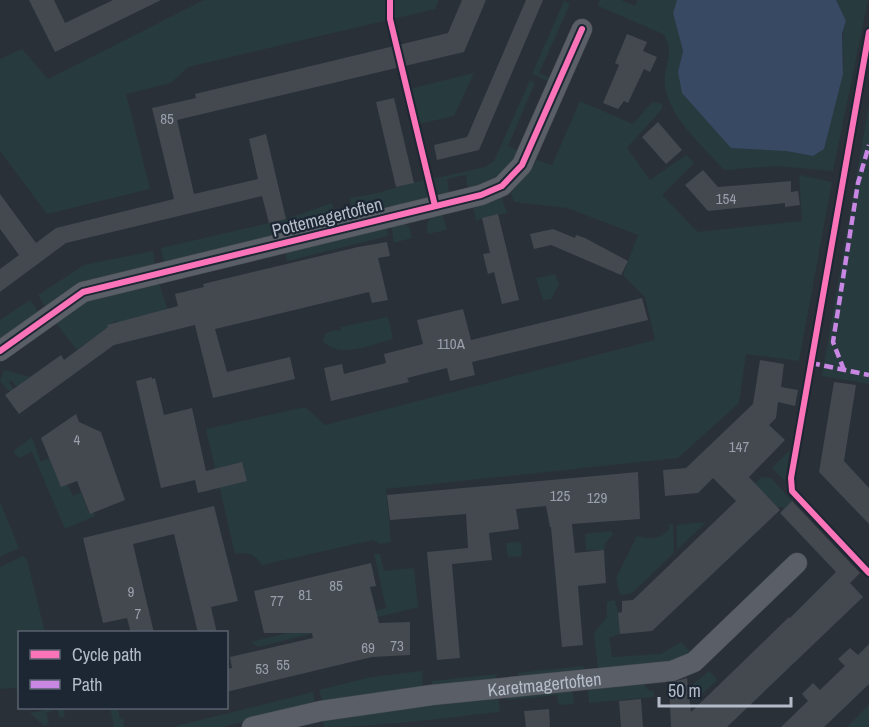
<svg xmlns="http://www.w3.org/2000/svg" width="869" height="727" viewBox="0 0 869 727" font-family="'Archivo Narrow',sans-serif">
<rect width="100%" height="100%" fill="#2a3038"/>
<g fill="#273a3e">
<path d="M 204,0 L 439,0 L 435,9 L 188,67 L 171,83 L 126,94 L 150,189 L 47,214 L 0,151 L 0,59 L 22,49 L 48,79 Z"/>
<path d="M 600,0 L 621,0 L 635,6 L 638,0 L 677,0 L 673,13 L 683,51 L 678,72 L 786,151 L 813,156 C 824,130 836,104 842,77 C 846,58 839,43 846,21 L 836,0 L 868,0 L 833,171 L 777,166 L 724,170 C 703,146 674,122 666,92 C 660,70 677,53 663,34 L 598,6 Z"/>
<path d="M 564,1 L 570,4 L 539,73 L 551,79 L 550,82 L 532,74 Z"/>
<path d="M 474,73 L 454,116 L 419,124 L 410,89 Z"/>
<path d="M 530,80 L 535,83 L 508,146 L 520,152 C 507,176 494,181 468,189 L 466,175 L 447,179 L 449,193 L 437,197 L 432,179 L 485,167 L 494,161 Z"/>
<path d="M 580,101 L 633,124 L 652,102 L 662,104 L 662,109 L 627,148 L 650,180 L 686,155 L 694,163 L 662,195 L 698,232 L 802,221 L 799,175 L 832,182 L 799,361 L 746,354 L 739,403 L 678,458 L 386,489 L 391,542 L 380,544 L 373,540 L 262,565 C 255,555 248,551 235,554 L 206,429 L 305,407 L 325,425 L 655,340 L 645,297 L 623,275 L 638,235 L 567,208 L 514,202 L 511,193 L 537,160 L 552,165 Z"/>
<path d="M 869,104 L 869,384 L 822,376 Z"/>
<path d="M 424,180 L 428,198 L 364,215 L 355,216 L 352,211 L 350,198 L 373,194 Z"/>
<path d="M 501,196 L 507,213 L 482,218 L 476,221 L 473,206 Z"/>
<path d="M 332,203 L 337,220 L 332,222 L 164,263 L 161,248 L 286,219 Z"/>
<path d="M 442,213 L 447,230 L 428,234 C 425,220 429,217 442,213 Z"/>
<path d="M 402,223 L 409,226 L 412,238 L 394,243 L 391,225 Z"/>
<path d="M 386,225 L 388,236 L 287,261 L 285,250 Z"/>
<path d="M 153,251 L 155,265 L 46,308 L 38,295 L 84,265 Z"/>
<path d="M 555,274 L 559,285 L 551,299 L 543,300 L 536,278 Z"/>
<path d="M 158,280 L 169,314 L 142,322 L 140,316 L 129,319 L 131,325 L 120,327 L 117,321 L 108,325 L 109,329 L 106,329 L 77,350 L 55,322 L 88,299 Z"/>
<path d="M 30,300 L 39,313 L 0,341 L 0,320 Z"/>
<path d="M 388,317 L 393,339 C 373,344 339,360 323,341 L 325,334 L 335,330 L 341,331 L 341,327 Z"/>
<path d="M 4,370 L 30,377 L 17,387 L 11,380 L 9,382 L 14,390 L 10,392 L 0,381 Z"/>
<path d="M 32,437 L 41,462 L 49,458 L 61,486 L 67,484 L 73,496 L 81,492 L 89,513 L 94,512 L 95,516 L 65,529 L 32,452 L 19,458 L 14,453 L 15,450 Z"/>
<path d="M 790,450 L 785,481 L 772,468 Z"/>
<path d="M 762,477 L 771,478 L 792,501 L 784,509 L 780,506 L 778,508 L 751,487 Z"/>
<path d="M 0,502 L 19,548 L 0,557 Z"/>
<path d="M 706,522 L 677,550 L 677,525 Z"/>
<path d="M 673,524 L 674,553 L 632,593 L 620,595 L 616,578 L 637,536 C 648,540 663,539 670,528 L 668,525 Z"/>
<path d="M 610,531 L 613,534 L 605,544 L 604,550 L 586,550 L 585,534 Z"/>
<path d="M 521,542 L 522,556 L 508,557 L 506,543 Z"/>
<path d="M 374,554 L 380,554 L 384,571 L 414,568 L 418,607 L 258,647 L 251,642 L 386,608 Z"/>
<path d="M 23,556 L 27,560 L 45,632 L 20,632 L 19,699 L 16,688 L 0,689 L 0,567 Z"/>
<path d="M 615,600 L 618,613 L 620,634 L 609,638 L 612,657 L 661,654 L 681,642 L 692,654 L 678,664 L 598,669 L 594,633 L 607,617 L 607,602 Z"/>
<path d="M 583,666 L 585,670 L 519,676 L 517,673 Z"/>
<path d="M 422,671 L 423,686 L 323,703 L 319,690 L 371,677 Z"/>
<path d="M 709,671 L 716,678 L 716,681 L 702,694 L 691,695 L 690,687 Z"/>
<path d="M 497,674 L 495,680 L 432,686 L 432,681 Z"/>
<path d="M 643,682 L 648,690 L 654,692 L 654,697 L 589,703 L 588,691 L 594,687 Z"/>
<path d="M 567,689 L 573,693 L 574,704 L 559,705 L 557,695 L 507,700 L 507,696 Z"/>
<path d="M 313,692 L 315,704 L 223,727 L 172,727 Z"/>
<path d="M 498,696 L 500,712 C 441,718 382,727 324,727 L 323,721 L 336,717 Z"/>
<path d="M 869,704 L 869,727 L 847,727 L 869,705 Z"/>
<path d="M 54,708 L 63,708 L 65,716 L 60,718 L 57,709 L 46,713 L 49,724 L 44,726 L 30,713 Z"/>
<path d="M 110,708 L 118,708 L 120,719 L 123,718 L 124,727 L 114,727 Z"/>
</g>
<path fill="#384963" d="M 677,0 L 836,0 L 846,21 L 842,34 L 843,74 L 824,149 L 813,156 L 786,151 L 731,148 L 682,93 L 678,72 L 683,51 L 673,13 Z"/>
<g fill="#444950">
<path d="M 29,0 L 54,0 L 65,23 L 113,0 L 161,0 L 55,52 Z"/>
<path d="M 462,0 L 486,0 L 464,52 L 177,120 L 194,194 L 258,179 L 249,139 L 266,134 L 286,219 L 269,223 L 262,196 L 66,243 L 0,292 L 0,269 L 19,255 L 0,229 L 0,194 L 36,243 L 56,228 L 174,199 L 152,108 L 196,98 L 195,94 L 448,33 Z"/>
<path d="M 526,0 L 543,0 L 479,150 L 437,160 L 434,145 L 467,137 Z"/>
<path d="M 627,34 L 647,42 L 643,51 L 657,57 L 650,72 L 644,69 L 628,103 L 624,101 L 618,109 L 603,103 L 619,65 L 615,63 Z"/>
<path d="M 394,98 L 414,183 L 396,187 L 376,102 Z"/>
<path d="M 658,122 L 682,150 L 666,164 L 642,137 Z"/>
<path d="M 703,170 L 718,187 L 791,181 L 791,192 L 798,191 L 800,205 L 785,207 L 785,203 L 708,211 L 685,185 Z"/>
<path d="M 498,214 L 519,300 L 502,304 L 494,272 L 488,274 L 483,254 L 490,253 L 482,218 Z"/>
<path d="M 553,229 L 575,238 L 576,235 L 585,238 L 628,261 L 621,275 L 551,245 L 534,249 L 530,234 Z"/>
<path d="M 387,242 L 390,256 L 378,258 L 388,300 L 372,303 L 369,292 L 215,329 L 227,372 L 290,357 L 295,379 L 213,398 L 195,325 L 114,345 L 19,414 L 5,395 L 61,355 L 64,360 L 108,327 L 107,325 L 178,306 L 175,294 L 204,287 L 203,284 L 358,247 Z"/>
<path d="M 642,298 L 648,320 L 472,362 L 475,375 L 450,381 L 447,368 L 407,378 L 409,382 L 331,401 L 324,368 L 342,364 L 344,374 L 386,363 L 384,354 L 423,344 L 417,320 L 463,309 L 471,340 Z"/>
<path d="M 760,360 L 784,364 L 781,387 L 798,390 L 795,406 L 778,402 L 776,418 L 769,425 L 785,440 L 749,477 L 780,510 L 652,631 L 620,634 L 618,613 L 622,612 L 622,601 L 633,600 L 736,501 L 713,478 L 698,493 L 665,496 L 663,470 L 686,468 L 753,404 Z"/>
<path d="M 152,377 L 152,379 L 155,378 L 164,415 L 192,408 L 206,471 L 242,462 L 247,481 L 198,493 L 195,480 L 161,488 L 136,381 Z"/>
<path d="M 834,382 L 856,385 L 844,461 L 869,488 L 869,524 L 819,472 Z"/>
<path d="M 76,414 L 79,422 L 101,432 L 125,500 L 90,514 L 77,481 L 61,487 L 41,438 Z"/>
<path d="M 638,472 L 640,519 L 572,524 L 575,553 L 604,550 L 605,569 L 606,583 L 578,586 L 583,645 L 562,647 L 551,527 L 550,527 L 546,506 L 516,509 L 519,529 L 489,533 L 492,560 L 452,564 L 460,658 L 437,660 L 427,552 L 468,548 L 466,514 L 390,520 L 387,495 Z"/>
<path d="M 792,501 L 860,573 L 850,583 L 863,597 L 727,727 L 671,727 L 669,683 L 687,678 L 691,712 L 789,617 L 790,618 L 836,572 L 780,513 Z"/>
<path d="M 214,506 L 238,601 L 211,607 L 217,633 L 198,633 L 174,534 L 133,544 L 154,633 L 131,633 L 127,618 L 103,623 L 83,538 Z"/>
<path d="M 371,563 L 376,586 L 370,587 L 379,623 L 410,622 L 410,655 L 372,657 L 226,692 L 226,669 L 232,668 L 230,657 L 313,638 L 312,633 L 264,633 L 254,591 Z"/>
<path d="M 869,644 L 869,684 L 844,708 L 824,727 L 781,727 L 808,701 L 802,694 L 813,683 L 820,690 L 845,666 L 838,659 L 850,648 L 858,655 Z"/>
<path d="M 641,699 L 643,727 L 621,727 L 619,701 Z"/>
<path d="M 549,709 L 550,727 L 526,727 L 524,711 Z"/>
</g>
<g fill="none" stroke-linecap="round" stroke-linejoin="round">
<g stroke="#484c53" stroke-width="21">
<g id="minor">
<path d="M 0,351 L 83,292 L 481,195 L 502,186 L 522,165 L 582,29"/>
<path id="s1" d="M 252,727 L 321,711 L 432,695 L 672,671 L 694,662 L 797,563"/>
</g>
</g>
<use href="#minor" stroke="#5a5e66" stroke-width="20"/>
<g stroke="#c787e3" stroke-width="4.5" stroke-dasharray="9 4.5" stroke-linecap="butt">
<path d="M 811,363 L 869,375"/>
<path d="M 844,370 L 833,342 L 858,183 L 869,145"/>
</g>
<g stroke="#1d2633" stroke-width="10">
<g id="cycleway">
<path d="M 390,0 L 390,19 L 435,206"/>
<path d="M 869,32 L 791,478 L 792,491 L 869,573"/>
<path d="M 0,351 L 83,292 L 481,195 L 502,186 L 522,165 L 582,29"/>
</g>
</g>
<use href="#cycleway" stroke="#fb73b8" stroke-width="6"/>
</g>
<g text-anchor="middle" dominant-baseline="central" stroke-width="4.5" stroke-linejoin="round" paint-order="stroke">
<g font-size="15" fill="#989fab">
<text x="167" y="118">85</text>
<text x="726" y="198">154</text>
<text x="451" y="343">110A</text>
<text x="77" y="439">4</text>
<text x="739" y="446">147</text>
<text x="560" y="495">125</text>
<text x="597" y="497">129</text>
<text x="336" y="585">85</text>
<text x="131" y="591">9</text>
<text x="305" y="594">81</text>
<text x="277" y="600">77</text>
<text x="138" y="613">7</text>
<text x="397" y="645">73</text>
<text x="368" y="647">69</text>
<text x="283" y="664">55</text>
<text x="262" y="668">53</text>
</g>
<g font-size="18" fill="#b4bcc9" stroke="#1d2633">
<text transform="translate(327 217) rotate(-14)">Pottemagertoften</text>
<text stroke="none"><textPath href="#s1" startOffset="296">Karetmagertoften</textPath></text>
</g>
</g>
<rect x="18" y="631" width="210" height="78" fill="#1d2633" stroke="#59626f" stroke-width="1.5"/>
<rect x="30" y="650" width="30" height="9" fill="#fb73b8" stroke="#59626f" stroke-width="1.5"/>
<text x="72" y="661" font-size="18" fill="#b4bcc9">Cycle path</text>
<rect x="30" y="680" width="30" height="9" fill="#c787e3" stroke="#59626f" stroke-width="1.5"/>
<text x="72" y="691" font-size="18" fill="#b4bcc9">Path</text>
<path d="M659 697v9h132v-9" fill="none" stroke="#b4bcc9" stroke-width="3"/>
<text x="668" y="697" font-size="18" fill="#b4bcc9" stroke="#1d2633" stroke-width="4.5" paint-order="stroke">50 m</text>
</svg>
